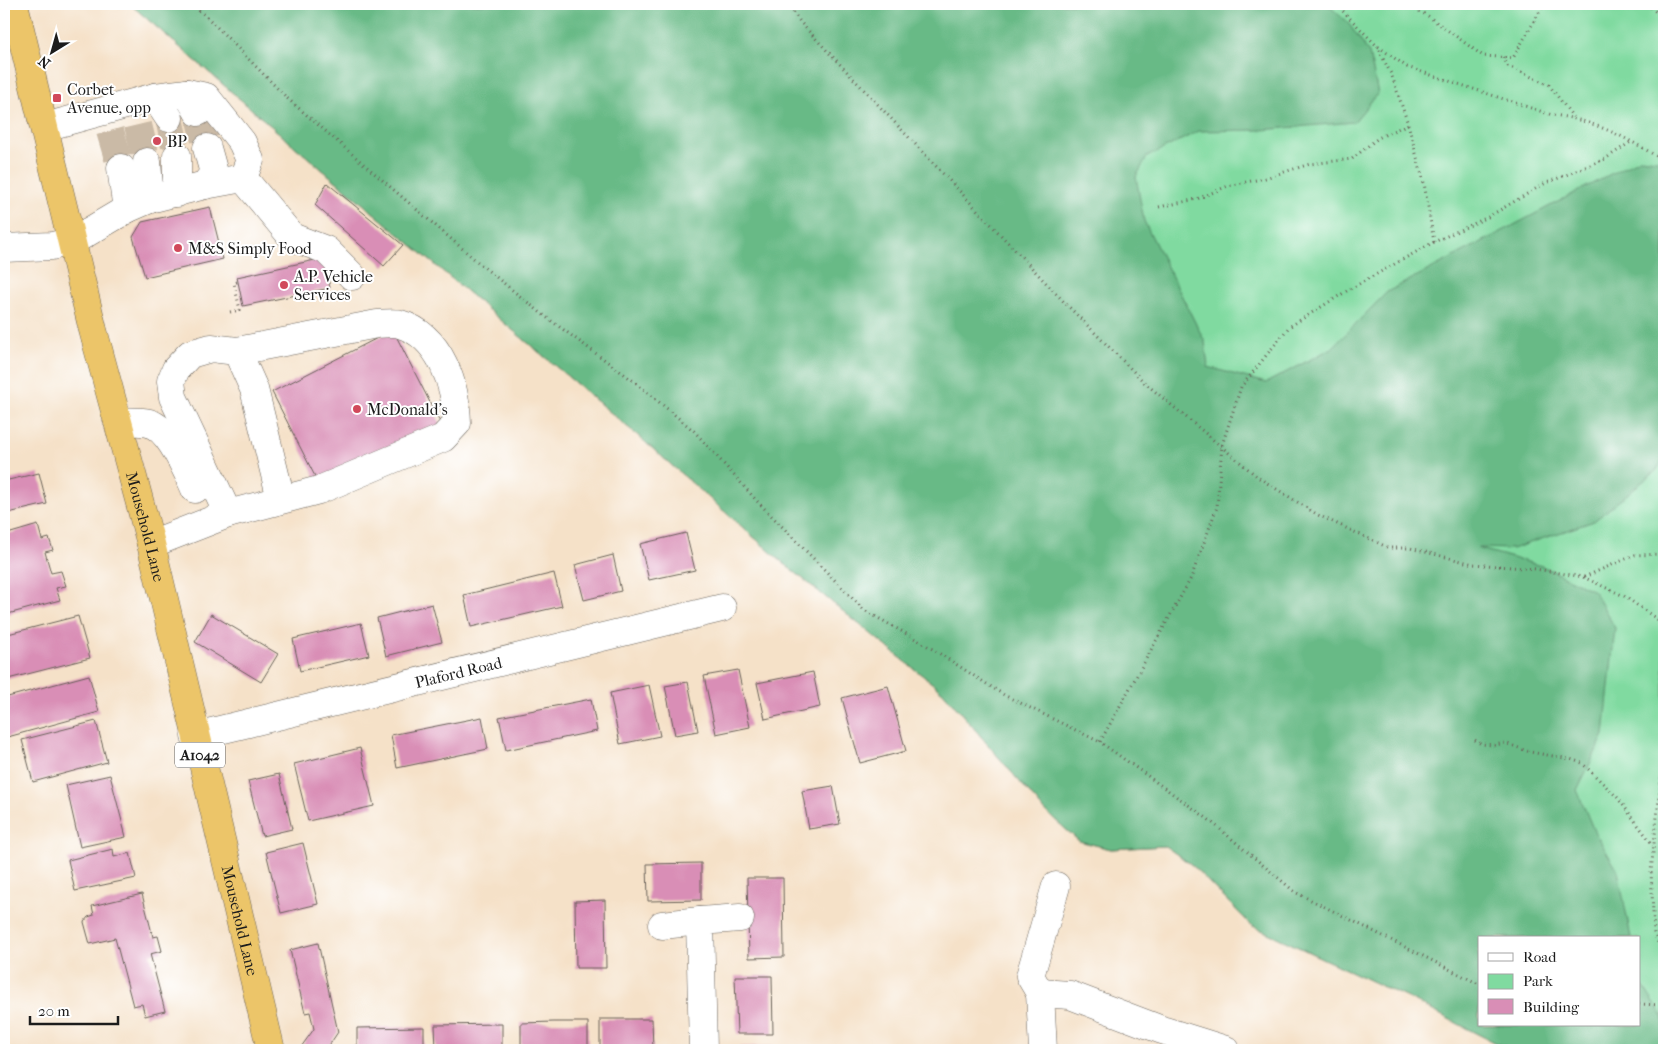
<svg xmlns="http://www.w3.org/2000/svg" width="1668" height="1054" viewBox="0 0 1668 1054" font-family="'IM FELL French Canon',serif">
<rect width="100%" height="100%" fill="#fff"/>
<filter id="ink" filterUnits="userSpaceOnUse"><feTurbulence type="fractalNoise" baseFrequency=".02" numOctaves="2"/><feDisplacementMap in="SourceGraphic" scale="10" xChannelSelector="R" yChannelSelector="G"/><feConvolveMatrix kernelMatrix="1 2 1 2 8 2 1 2 1" color-interpolation-filters="sRGB"/></filter>
<filter id="wash" filterUnits="userSpaceOnUse"><feTurbulence type="fractalNoise" baseFrequency=".0096" numOctaves="4" result="noise"/><feDisplacementMap in="SourceGraphic" scale="20" xChannelSelector="R" yChannelSelector="G"/><feGaussianBlur stdDeviation="1.12" result="paint"/><feColorMatrix in="noise" values="0 0 0 0 0 0 0 0 0 0 0 0 0 0 0 0 0 1.4 0 .05"/><feComposite in="paint" operator="in"/></filter>
<g filter="url(#wash)">
<rect width="100%" height="100%" fill="#f5e1c8"/>
<path fill="#80daa0" stroke="#4e7b5e" fill-rule="evenodd" d="M 130,4 L 1664,4 L 1664,1050 L 1520,1050 L 1497,1044 L 1416,1002 L 1251,925 L 1192,865 L 1165,846 L 1111,849 L 1079,841 L 1043,809 L 943,692 L 781,561 L 636,434 L 293,145 ZM 1479,938 L 1639,938 L 1639,1025 L 1479,1025 Z"/>
<path fill="#68ba86" stroke="#426b51" d="M 130,4 L 1327,4 L 1349,24 L 1369,53 L 1378,93 L 1354,122 L 1261,130 L 1199,131 L 1147,157 L 1136,177 L 1144,221 L 1205,342 L 1208,367 L 1266,383 L 1332,348 L 1387,292 L 1641,158 L 1664,161 L 1664,457 L 1657,470 L 1594,521 L 1512,549 L 1477,548 L 1542,566 L 1594,591 L 1615,628 L 1604,735 L 1577,790 L 1594,831 L 1618,871 L 1631,938 L 1479,938 L 1479,1025 L 1639,1025 L 1639,980 L 1664,1018 L 1664,1050 L 1520,1050 L 1497,1044 L 1416,1002 L 1251,925 L 1192,865 L 1165,846 L 1111,849 L 1079,841 L 1043,809 L 943,692 L 781,561 L 636,434 L 293,145 Z"/>
<g id="blocks">
<g fill="#d98eb6">
<path d="M 327,183 L 403,245 L 384,266 L 315,205 Z"/>
<path d="M 210,207 L 223,259 L 145,277 L 133,237 L 142,222 Z"/>
<path d="M 324,258 L 330,288 L 243,306 L 237,277 Z"/>
<path d="M 393,330 L 442,426 L 321,488 L 272,392 Z"/>
<path d="M 39,473 L 47,504 L 4,514 L 4,481 Z"/>
<path d="M 38,525 L 42,540 L 49,538 L 53,550 L 45,552 L 51,573 L 61,571 L 66,586 L 56,588 L 60,600 L 4,615 L 4,535 Z"/>
<path d="M 686,533 L 695,570 L 649,580 L 640,544 Z"/>
<path d="M 613,555 L 621,591 L 584,600 L 575,565 Z"/>
<path d="M 554,573 L 562,606 L 471,627 L 464,595 Z"/>
<path d="M 432,604 L 442,642 L 386,656 L 377,618 Z"/>
<path d="M 211,614 L 278,654 L 261,682 L 195,642 Z"/>
<path d="M 78,616 L 90,658 L 4,680 L 4,635 Z"/>
<path d="M 361,623 L 369,655 L 300,671 L 293,639 Z"/>
<path d="M 738,670 L 750,727 L 716,734 L 704,676 Z"/>
<path d="M 813,672 L 820,707 L 765,719 L 757,683 Z"/>
<path d="M 89,675 L 99,712 L 4,738 L 4,698 Z"/>
<path d="M 688,682 L 698,731 L 675,735 L 665,686 Z"/>
<path d="M 649,685 L 660,736 L 620,744 L 610,693 Z"/>
<path d="M 888,686 L 906,751 L 860,763 L 842,698 Z"/>
<path d="M 591,699 L 597,731 L 506,750 L 499,717 Z"/>
<path d="M 482,717 L 488,749 L 397,768 L 391,735 Z"/>
<path d="M 96,721 L 107,762 L 33,782 L 22,740 Z"/>
<path d="M 360,748 L 374,806 L 308,821 L 294,764 Z"/>
<path d="M 279,774 L 292,829 L 262,836 L 248,781 Z"/>
<path d="M 110,775 L 126,837 L 80,847 L 66,785 Z"/>
<path d="M 833,786 L 840,824 L 809,829 L 802,791 Z"/>
<path d="M 303,843 L 318,904 L 281,913 L 266,852 Z"/>
<path d="M 113,849 L 114,857 L 130,853 L 136,878 L 75,891 L 68,860 Z"/>
<path d="M 701,863 L 701,900 L 648,901 L 647,864 Z"/>
<path d="M 747,878 L 783,878 L 784,957 L 749,958 Z"/>
<path d="M 142,894 L 153,937 L 158,936 L 162,951 L 150,954 L 165,1011 L 145,1016 L 142,1004 L 133,1006 L 115,938 L 90,944 L 84,922 L 88,917 L 94,915 L 92,906 Z"/>
<path d="M 605,900 L 606,968 L 576,968 L 575,901 Z"/>
<path d="M 318,943 L 338,1032 L 326,1050 L 306,1050 L 301,1047 L 314,1029 L 310,1012 L 305,1013 L 290,950 Z"/>
<path d="M 735,976 L 772,976 L 773,1034 L 737,1034 Z"/>
<path d="M 600,1019 L 652,1019 L 653,1050 L 600,1050 Z"/>
<path d="M 554,1022 L 588,1022 L 588,1050 L 521,1050 L 521,1023 Z"/>
<path d="M 502,1024 L 502,1050 L 436,1050 L 435,1025 Z"/>
<path d="M 424,1027 L 424,1050 L 357,1050 L 357,1028 Z"/>
<path d="M 779,1046 L 779,1050 L 738,1050 L 738,1047 Z"/>
</g>
</g>
</g>
<g filter="url(#ink)">
<use href="#blocks" fill-opacity="0" stroke="#686158" stroke-width="1"/>
<g fill="none" stroke-linecap="round" stroke-linejoin="round">
<g stroke="#cabaa6" stroke-width="28" stroke-dasharray="28 14" stroke-linecap="butt">
<path d="M 198,112 L 207,148"/>
<path d="M 169,118 L 177,156"/>
<path d="M 138,125 L 147,162"/>
<path d="M 110,131 L 121,168"/>
</g>
<g stroke="#686158" stroke-width="29">
<g id="minor">
<path d="M 187,93 L 206,97 L 242,142 L 250,160 L 243,178 L 205,185"/>
<path d="M 155,97 L 169,118"/>
<path d="M 45,127 L 155,97 L 187,93 L 198,112"/>
<path d="M 177,156 L 177,193"/>
<path d="M 147,162 L 150,199"/>
<path d="M 121,168 L 127,209"/>
<path d="M 243,178 L 292,237 L 326,250 L 352,276"/>
<path d="M 4,248 L 52,246 L 73,241 L 127,209 L 150,199 L 205,185 L 214,173 L 207,148"/>
<path d="M 118,421 C 128,422 140,421 149,423 C 170,429 187,471 195,489"/>
<path d="M 228,514 L 173,397 L 171,381 L 176,369 L 190,354 L 211,348 L 237,351 L 254,389 L 281,499"/>
<path d="M 151,544 L 228,514 L 319,490 L 443,438 L 457,423 C 456,386 441,336 400,324 C 394,322 384,324 377,324 L 237,351"/>
<path id="s1" d="M 195,736 L 722,608"/>
<path d="M 662,925 L 700,921"/>
<path d="M 1040,993 L 1030,976 L 1056,886"/>
<path d="M 703,1050 L 700,921 L 740,918"/>
<path d="M 1043,1050 L 1040,993 L 1070,995 L 1162,1030 L 1226,1050"/>
</g>
</g>
<g stroke="#686158" stroke-width="29">
<g id="highway">
<path id="s2" d="M 14,4 L 93,330 L 151,544 L 271,1050"/>
</g>
</g>
<g stroke="#686158" stroke-width="3" stroke-dasharray="1 4" stroke-linecap="butt">
<path d="M 191,4 L 208,18 L 288,99 L 486,269 L 546,317 L 635,382 L 694,431 L 758,502 L 864,610 L 926,645 L 1004,695 L 1100,742"/>
<path d="M 787,4 L 801,23 L 1065,303 L 1145,383 L 1259,478 L 1318,515 L 1389,548 L 1410,548 L 1473,564 L 1536,569 L 1583,577 L 1624,596 L 1664,624"/>
<path d="M 1336,4 L 1376,45 L 1407,67 L 1552,115 C 1592,119 1630,139 1664,161"/>
<path d="M 1406,4 L 1428,16 L 1483,56 L 1513,58 L 1544,4"/>
<path d="M 1647,4 L 1664,19"/>
<path d="M 1503,57 L 1508,66 L 1549,85 L 1573,117"/>
<path d="M 1408,124 L 1424,183 L 1434,242 L 1488,217 L 1544,184 L 1605,159 L 1631,142"/>
<path d="M 1159,207 L 1197,199 L 1228,186 L 1265,178 L 1310,164 L 1352,159 L 1378,138 L 1408,124 L 1392,76 L 1377,46"/>
<path d="M 1434,242 L 1350,289 L 1289,327 L 1241,387 L 1222,445 L 1217,507 L 1191,578 L 1100,742 L 1208,819 L 1295,892 L 1479,984"/>
<path d="M 230,312 L 240,310 L 234,283 L 237,282"/>
<path d="M 1584,577 L 1635,555 L 1664,554"/>
<path d="M 1475,740 L 1481,744 L 1494,745 L 1505,743 L 1530,752 L 1570,759 L 1582,763 L 1617,797 L 1653,845"/>
<path d="M 1664,753 L 1651,871 L 1654,933 L 1664,957"/>
<path d="M 1661,785 L 1664,776"/>
<path d="M 1639,1004 L 1664,1005"/>
</g>
<use href="#minor" stroke="#fff" stroke-width="28"/>
<use href="#highway" stroke="#ecc569" stroke-width="28"/>
</g>
</g>
<g fill="#d1495b" stroke="#fff" stroke-width="2">
<rect x="52" y="93" width="10" height="10" rx="2.5"/>
<circle cx="157" cy="141" r="5"/>
<circle cx="178" cy="248" r="5"/>
<circle cx="284" cy="285" r="5"/>
<circle cx="357" cy="409" r="5"/>
</g>
<g text-anchor="middle" dominant-baseline="central" stroke-width="4" stroke-linejoin="round" paint-order="stroke">
<rect fill="#fff" stroke="#606060" stroke-width="1" x="175" y="742.5" width="50" height="25" rx="4"/>
<g font-size="15" font-weight="bold" fill="#1c1c1c">
<text x="200" y="755">A1042</text>
</g>
<g font-size="16" fill="#1c1c1c" stroke="#fff" text-anchor="start">
<text x="67" y="89">Corbet<tspan x="67" dy="18">Avenue, opp</tspan></text>
<text x="167" y="141">BP</text>
<text x="188" y="248">M&amp;S Simply Food</text>
<text x="294" y="276">A.P. Vehicle<tspan x="294" dy="18">Services</tspan></text>
<text x="367" y="409">McDonald’s</text>
</g>
<g font-size="16" fill="#1c1c1c" stroke="#fff">
<text stroke="none"><textPath href="#s2" startOffset="539">Mousehold Lane</textPath></text>
<text stroke="none"><textPath href="#s1" startOffset="271">Plaford Road</textPath></text>
<text stroke="none"><textPath href="#s2" startOffset="944">Mousehold Lane</textPath></text>
</g>
</g>
<rect width="1668" height="1054" fill="none" stroke="#fff" stroke-width="20"/>
<rect x="1478" y="936" width="162" height="90" fill="#ffffff" stroke="#a4a4a4"/>
<rect x="1488" y="953" width="25" height="8" fill="#ffffff" stroke="#a4a4a4"/>
<text x="1523" y="962" font-size="15" fill="#1c1c1c">Road</text>
<rect x="1488" y="974" width="25" height="15" fill="#80daa0" stroke="#a4a4a4"/>
<text x="1523" y="986" font-size="15" fill="#1c1c1c">Park</text>
<rect x="1488" y="999" width="25" height="15" fill="#d98eb6" stroke="#a4a4a4"/>
<text x="1523" y="1012" font-size="15" fill="#1c1c1c">Building</text>
<g transform="translate(52 52) rotate(217)" stroke="#ffffff" stroke-width="4" paint-order="stroke">
<path d="M0-4L9 19L0 12L-9 19Z" fill="#1c1c1c"/>
<text y="-8" font-size="14" font-weight="bold" text-anchor="middle" fill="#1c1c1c">N</text>
</g>
<path d="M30 1016v8h88v-8" fill="none" stroke="#1c1c1c" stroke-width="2.5"/>
<text x="38" y="1016" font-size="15" fill="#1c1c1c" stroke="#ffffff" stroke-width="4" paint-order="stroke">20 m</text>
</svg>
